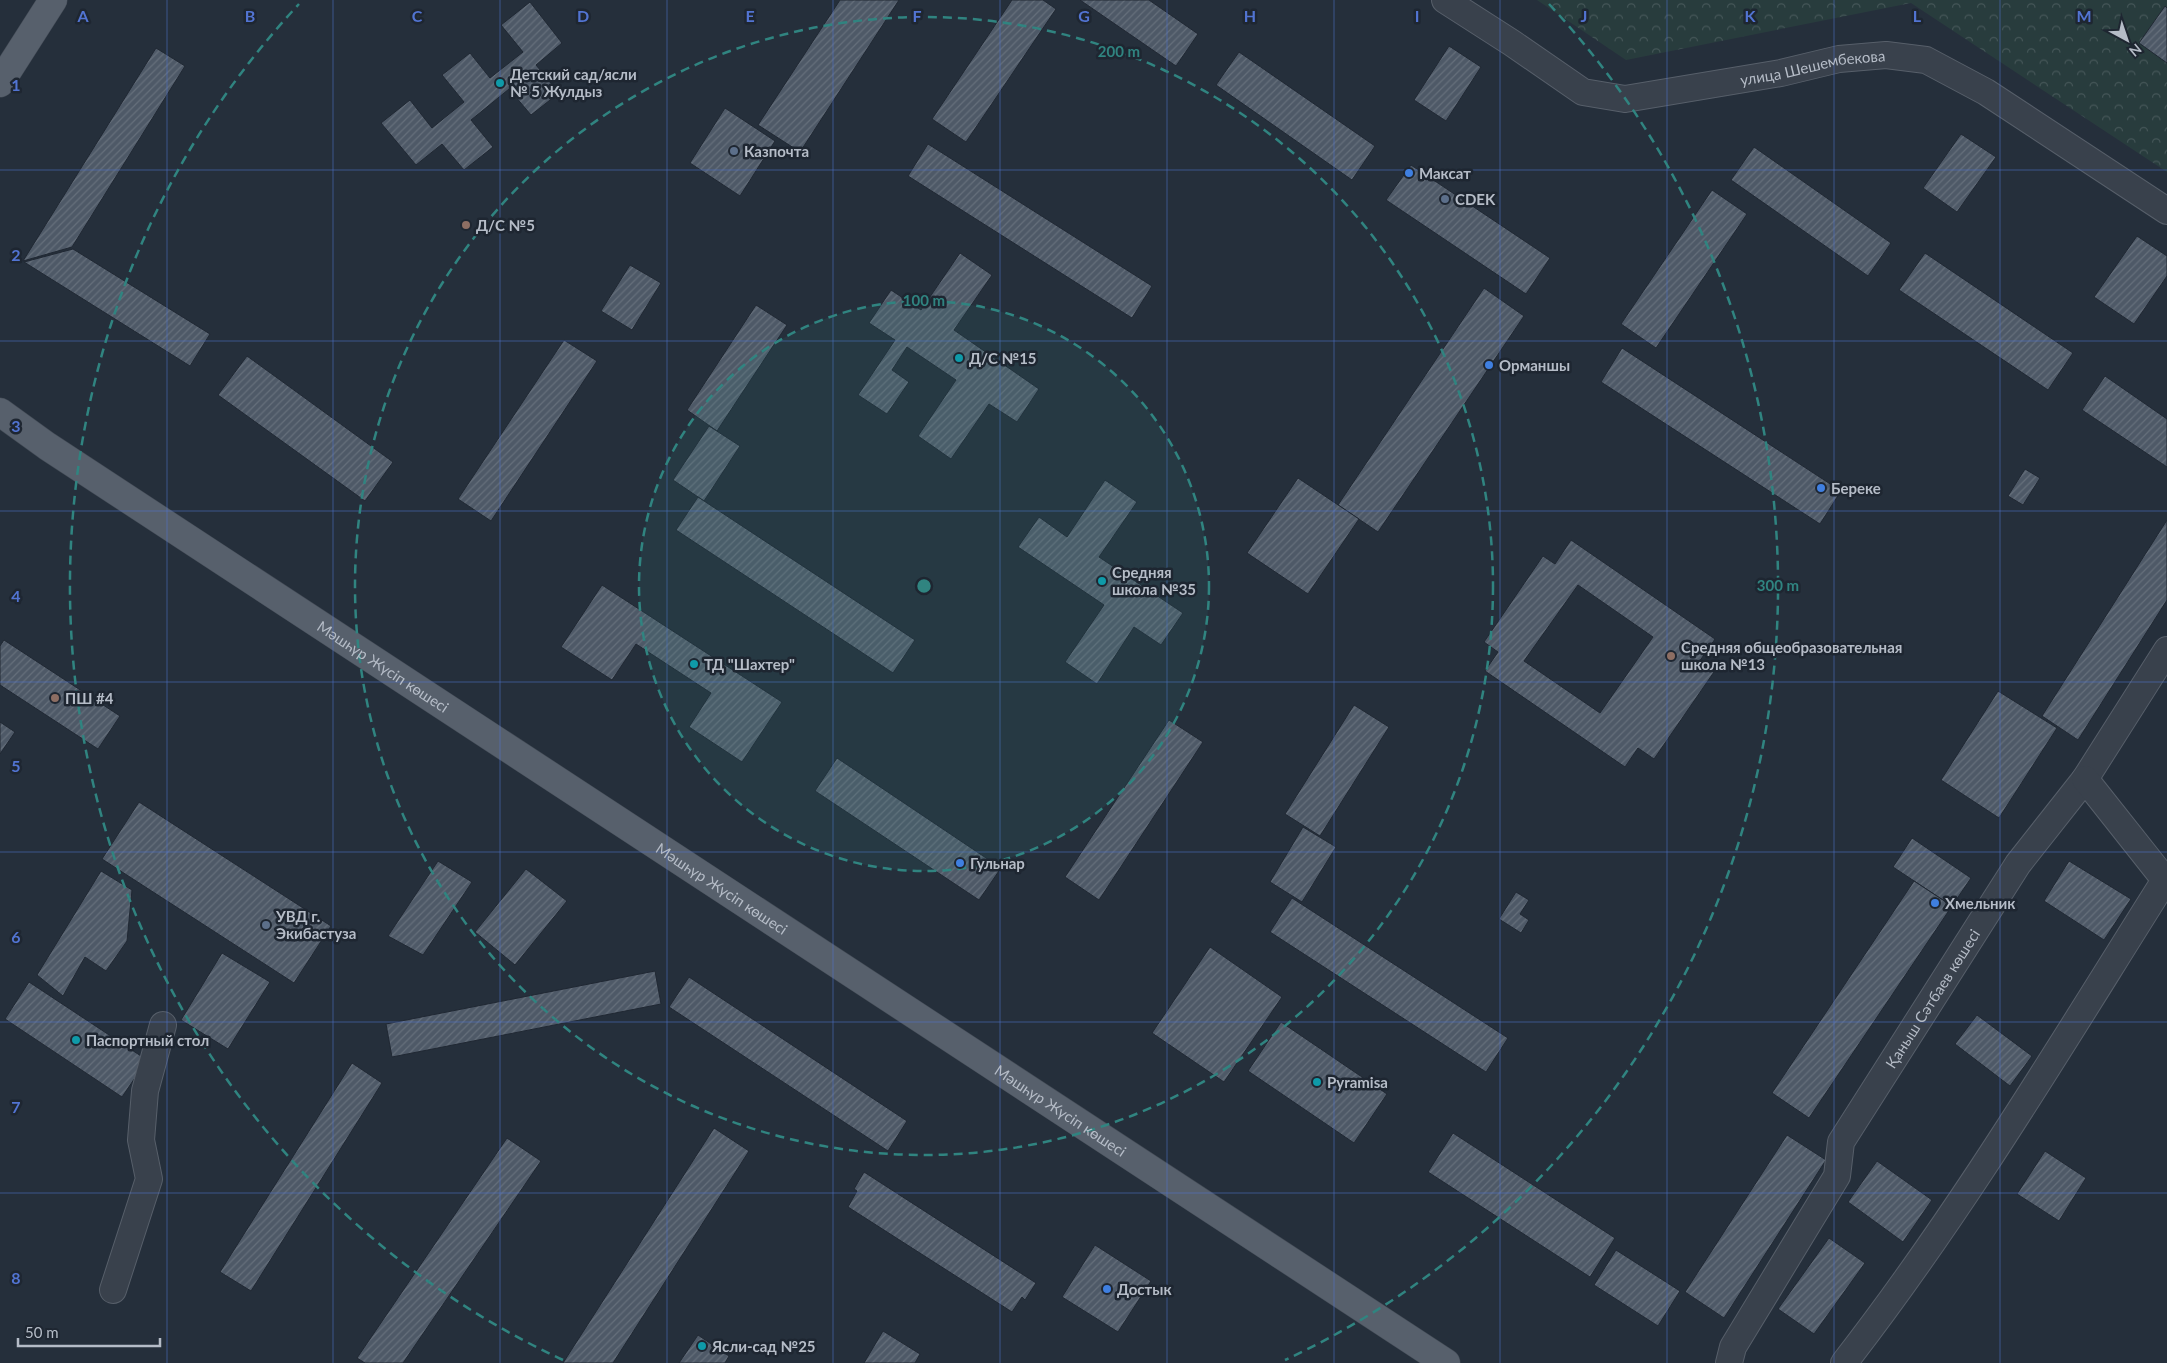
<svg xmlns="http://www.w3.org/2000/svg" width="2167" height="1363" viewBox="0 0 2167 1363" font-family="Lato,sans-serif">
<defs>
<pattern id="forest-crowns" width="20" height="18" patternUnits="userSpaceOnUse" patternTransform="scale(1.25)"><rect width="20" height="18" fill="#283c3d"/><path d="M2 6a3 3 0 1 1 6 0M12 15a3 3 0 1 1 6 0" fill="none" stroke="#455658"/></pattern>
<pattern id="building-hatch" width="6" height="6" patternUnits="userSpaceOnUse" patternTransform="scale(1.25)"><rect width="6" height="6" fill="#4e5967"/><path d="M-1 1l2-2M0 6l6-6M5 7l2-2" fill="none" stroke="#656f7b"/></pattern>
</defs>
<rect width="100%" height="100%" fill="#252f3b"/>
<path fill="url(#forest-crowns)" d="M 1537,0 L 2167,0 L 2167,172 L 1911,3 L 1626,60 Z"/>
<g fill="url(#building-hatch)" stroke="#202833" fill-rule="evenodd">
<path d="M 840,0 L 899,0 L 800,152 L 758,125 Z"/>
<path d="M 1012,0 L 1043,0 L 1056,9 L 966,142 L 932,119 Z"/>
<path d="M 1080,0 L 1149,0 L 1198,34 L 1176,66 Z"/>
<path d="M 530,2 L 562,43 L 536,65 L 559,93 L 531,115 L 509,89 L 471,120 L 493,147 L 464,170 L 442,144 L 416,165 L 381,123 L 410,100 L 432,128 L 464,102 L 442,75 L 470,53 L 490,78 L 523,52 L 501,25 Z"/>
<path d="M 2165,6 L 2167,8 L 2167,63 L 2139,43 Z"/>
<path d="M 1449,46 L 1481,67 L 1446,121 L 1414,100 Z"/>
<path d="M 156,48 L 185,66 L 72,247 L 23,261 Z"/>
<path d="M 1239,52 L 1375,146 L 1352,180 L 1216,85 Z"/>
<path d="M 725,108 L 775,141 L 740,196 L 690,163 Z"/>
<path d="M 1961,134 L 1996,157 L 1957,212 L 1923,188 Z"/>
<path d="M 928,144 L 1152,286 L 1132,318 L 908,176 Z"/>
<path d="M 1754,147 L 1891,243 L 1868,276 L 1731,180 Z"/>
<path d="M 1411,165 L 1550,258 L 1526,294 L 1386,200 Z"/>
<path d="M 1712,190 L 1747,214 L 1656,348 L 1621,324 Z"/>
<path d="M 2137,236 L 2167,256 L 2167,276 L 2134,324 L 2094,297 Z"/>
<path d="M 73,249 L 210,334 L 190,366 L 24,262 Z"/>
<path d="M 960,253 L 992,275 L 954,330 L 1039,389 L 1017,422 L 989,404 L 951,459 L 918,436 L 956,380 L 907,347 L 892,370 L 909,382 L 887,414 L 858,395 L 895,340 L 869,323 L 891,290 L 921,310 Z"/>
<path d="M 1925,253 L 2073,353 L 2048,390 L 1899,290 Z"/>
<path d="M 630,265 L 661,283 L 632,330 L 601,311 Z"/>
<path d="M 1484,288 L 1524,316 L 1378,532 L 1338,505 Z"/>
<path d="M 756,305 L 787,325 L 717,431 L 687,410 Z"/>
<path d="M 564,340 L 597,361 L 491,521 L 458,499 Z"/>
<path d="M 1622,348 L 1841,491 L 1820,524 L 1601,382 Z"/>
<path d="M 247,356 L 393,462 L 365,501 L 218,395 Z"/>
<path d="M 2105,376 L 2167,419 L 2167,467 L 2082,410 Z"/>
<path d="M 709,426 L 740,446 L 704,501 L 673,480 Z"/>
<path d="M 2025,469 L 2040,478 L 2023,505 L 2008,496 Z"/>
<path d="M 1298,478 L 1359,519 L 1308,594 L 1247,553 Z"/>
<path d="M 1105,480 L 1137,502 L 1099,557 L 1183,613 L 1161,645 L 1134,627 L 1097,684 L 1065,662 L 1104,605 L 1018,547 L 1039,517 L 1067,537 Z"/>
<path d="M 698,497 L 915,640 L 893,673 L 676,530 Z"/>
<path d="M 2167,520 L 2167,600 L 2078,740 L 2042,716 Z"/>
<path d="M 1571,540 L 1715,639 L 1699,662 L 1714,672 L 1654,759 L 1638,748 L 1625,767 L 1485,671 L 1498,652 L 1484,642 L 1543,556 L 1555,564 ZM 1578,585 L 1653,637 L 1600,713 L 1524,661 Z"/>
<path d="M 602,585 L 782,702 L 742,762 L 689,727 L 711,693 L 636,644 L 612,680 L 561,647 Z"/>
<path d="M 4,640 L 120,716 L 98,749 L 0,685 L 0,646 Z"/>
<path d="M 1998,691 L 2057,728 L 1999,818 L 1941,780 Z"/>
<path d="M 1354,705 L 1389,727 L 1320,836 L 1285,814 Z"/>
<path d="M 1169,720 L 1203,742 L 1099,900 L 1065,877 Z"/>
<path d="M 0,722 L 15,732 L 0,754 Z"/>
<path d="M 837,758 L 1001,868 L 979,900 L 815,791 Z"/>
<path d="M 139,802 L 331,926 L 294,983 L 102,859 Z"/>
<path d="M 1303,827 L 1336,847 L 1302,902 L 1270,882 Z"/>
<path d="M 1912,838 L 1971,878 L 1952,906 L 1893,867 Z"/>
<path d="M 438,861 L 472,882 L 423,955 L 388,936 Z"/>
<path d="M 2069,861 L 2131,899 L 2104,940 L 2044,901 Z"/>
<path d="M 526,869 L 567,901 L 515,965 L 475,932 Z"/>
<path d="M 101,871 L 132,890 L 127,941 L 106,971 L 85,957 L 63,996 L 37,975 Z"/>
<path d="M 1914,881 L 1952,906 L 1809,1118 L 1772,1093 Z"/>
<path d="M 1516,892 L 1529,900 L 1520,914 L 1529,920 L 1521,933 L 1499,919 Z"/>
<path d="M 1292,898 L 1508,1038 L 1486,1072 L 1270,932 Z"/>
<path d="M 1210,947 L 1282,997 L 1224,1082 L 1152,1033 Z"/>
<path d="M 222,953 L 270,982 L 228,1049 L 181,1020 Z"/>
<path d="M 655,971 L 661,1004 L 392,1057 L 386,1024 Z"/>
<path d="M 689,977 L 907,1121 L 888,1151 L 669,1007 Z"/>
<path d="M 29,982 L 147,1060 L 122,1097 L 5,1019 Z"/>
<path d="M 1977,1015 L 2032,1056 L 2010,1086 L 1955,1044 Z"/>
<path d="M 1281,1022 L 1387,1094 L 1354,1143 L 1248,1071 Z"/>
<path d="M 352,1063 L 382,1083 L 251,1291 L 220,1272 Z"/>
<path d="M 714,1128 L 749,1151 L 613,1363 L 563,1363 Z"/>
<path d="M 1453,1133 L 1615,1238 L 1590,1277 L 1428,1172 Z"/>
<path d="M 1787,1135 L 1826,1160 L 1724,1318 L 1685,1292 Z"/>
<path d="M 507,1138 L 541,1161 L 403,1363 L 365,1363 L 357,1358 Z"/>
<path d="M 2045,1151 L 2086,1178 L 2059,1221 L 2017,1194 Z"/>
<path d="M 1877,1161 L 1932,1200 L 1903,1242 L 1848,1202 Z"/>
<path d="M 864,1172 L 1036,1283 L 1025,1300 L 1022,1297 L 1012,1312 L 848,1207 L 857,1191 L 854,1189 Z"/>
<path d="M 1829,1238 L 1865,1263 L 1814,1334 L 1778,1309 Z"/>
<path d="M 1095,1245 L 1151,1281 L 1118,1332 L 1062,1297 Z"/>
<path d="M 1616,1250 L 1680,1291 L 1658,1326 L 1594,1285 Z"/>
<path d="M 883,1331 L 920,1354 L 915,1363 L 864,1363 Z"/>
<path d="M 698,1335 L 729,1356 L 725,1363 L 679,1363 Z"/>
</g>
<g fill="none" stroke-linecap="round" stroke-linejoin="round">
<g stroke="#575f6a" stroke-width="28">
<g id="minor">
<path id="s1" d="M 1445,0 L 1512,43 L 1583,92 L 1625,99 L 1781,73 L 1839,59 L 1886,55 L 1926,60 L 1986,92 L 2167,211"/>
<path d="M 113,1290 L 149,1179 L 141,1140 L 145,1091 L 163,1025"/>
<path id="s2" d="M 1729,1363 L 1733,1347 L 1837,1176 L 1841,1142 L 2018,864 L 2085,779 L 2167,650"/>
<path d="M 1844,1363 C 1963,1210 2062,1043 2165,880 L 2085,779"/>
</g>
</g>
<g stroke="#424a55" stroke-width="29">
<g id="major">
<path d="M 0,83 L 53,0"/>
<path id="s3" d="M 0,412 L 47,446 L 1446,1363"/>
</g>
</g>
<use href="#minor" stroke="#39414c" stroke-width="26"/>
<use href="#major" stroke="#57606c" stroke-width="28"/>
</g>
<path fill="none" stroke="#5274d2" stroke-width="1" stroke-opacity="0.55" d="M 167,0 L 167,1363M 333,0 L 333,1363M 500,0 L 500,1363M 667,0 L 667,1363M 833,0 L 833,1363M 1000,0 L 1000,1363M 1167,0 L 1167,1363M 1334,0 L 1334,1363M 1500,0 L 1500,1363M 1667,0 L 1667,1363M 1834,0 L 1834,1363M 2000,0 L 2000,1363M 0,170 L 2167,170M 0,341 L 2167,341M 0,511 L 2167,511M 0,682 L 2167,682M 0,852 L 2167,852M 0,1022 L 2167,1022M 0,1193 L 2167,1193"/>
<circle cx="924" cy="586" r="285" fill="#308480" fill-opacity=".12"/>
<g fill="none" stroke="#308480" stroke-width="2.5" stroke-dasharray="9 6">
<circle cx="924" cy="586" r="285"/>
<circle cx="924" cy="586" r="569"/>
<path d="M563 1360A854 854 0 0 1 299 4M1549 4A854 854 0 0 1 1285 1360"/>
</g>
<g fill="#0f9aa8" stroke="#1e2631" stroke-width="2">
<circle cx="500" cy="83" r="5"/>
<circle cx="959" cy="358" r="5"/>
<circle cx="1102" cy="581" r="5"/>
<circle cx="694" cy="664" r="5"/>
<circle cx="76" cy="1040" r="5"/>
<circle cx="1317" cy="1082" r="5"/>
<circle cx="702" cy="1346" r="5"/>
</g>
<g fill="#5c6f8a" stroke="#1e2631" stroke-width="2">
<circle cx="734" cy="151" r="5"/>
<circle cx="1445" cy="199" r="5"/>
<circle cx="266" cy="925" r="5"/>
</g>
<g fill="#3f7fe0" stroke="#1e2631" stroke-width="2">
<circle cx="1409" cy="173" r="5"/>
<circle cx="1489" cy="365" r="5"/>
<circle cx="1821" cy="488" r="5"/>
<circle cx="960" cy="863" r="5"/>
<circle cx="1935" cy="903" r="5"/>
<circle cx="1107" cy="1289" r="5"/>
</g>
<g fill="#8d6e63" stroke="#1e2631" stroke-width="2">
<circle cx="466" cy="225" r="5"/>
<circle cx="1671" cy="656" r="5"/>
<circle cx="55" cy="698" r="5"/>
</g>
<g text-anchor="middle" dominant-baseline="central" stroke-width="5" stroke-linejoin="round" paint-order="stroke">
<g font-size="15" fill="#b5bcc7" stroke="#1e2631">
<text stroke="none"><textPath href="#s1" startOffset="399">улица Шешембекова</textPath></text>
<text stroke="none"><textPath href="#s3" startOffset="460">Мәшһүр Жүсіп көшесі</textPath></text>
<text stroke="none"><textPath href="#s3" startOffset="865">Мәшһүр Жүсіп көшесі</textPath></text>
<text stroke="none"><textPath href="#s2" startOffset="421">Қаныш Сәтбаев көшесі</textPath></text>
<text stroke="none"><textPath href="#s3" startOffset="1270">Мәшһүр Жүсіп көшесі</textPath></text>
</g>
<g font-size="15" font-weight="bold" fill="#b5bcc7" stroke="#1e2631" text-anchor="start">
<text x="510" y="74">Детский сад/ясли<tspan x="510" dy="17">№ 5 Жулдыз</tspan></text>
<text x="744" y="151">Казпочта</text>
<text x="1419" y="173">Максат</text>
<text x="1455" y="199">CDEK</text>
<text x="476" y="225">Д/С №5</text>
<text x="969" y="358">Д/С №15</text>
<text x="1499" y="365">Орманшы</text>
<text x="1831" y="488">Береке</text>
<text x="1112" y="572">Средняя<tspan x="1112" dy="17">школа №35</tspan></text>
<text x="1681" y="647">Средняя общеобразовательная<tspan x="1681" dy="17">школа №13</tspan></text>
<text x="704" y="664">ТД "Шахтер"</text>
<text x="65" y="698">ПШ #4</text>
<text x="970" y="863">Гульнар</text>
<text x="1945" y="903">Хмельник</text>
<text x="276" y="916">УВД г.<tspan x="276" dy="17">Экибастуза</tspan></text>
<text x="86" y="1040">Паспортный стол</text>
<text x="1327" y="1082">Pyramisa</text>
<text x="1117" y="1289">Достык</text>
<text x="712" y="1346">Ясли-сад №25</text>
</g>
</g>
<g font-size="16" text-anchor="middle" font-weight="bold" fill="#5274d2" stroke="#1e2631" stroke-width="5" stroke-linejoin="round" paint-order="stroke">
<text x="83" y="22">A</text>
<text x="250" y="22">B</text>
<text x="417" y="22">C</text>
<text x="583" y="22">D</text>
<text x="750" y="22">E</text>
<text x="917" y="22">F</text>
<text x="1084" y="22">G</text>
<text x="1250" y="22">H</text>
<text x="1417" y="22">I</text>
<text x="1584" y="22">J</text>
<text x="1750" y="22">K</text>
<text x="1917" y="22">L</text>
<text x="2084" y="22">M</text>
<text x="16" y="91">1</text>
<text x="16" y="261">2</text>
<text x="16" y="432">3</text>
<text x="16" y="602">4</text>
<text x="16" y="772">5</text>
<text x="16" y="943">6</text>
<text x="16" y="1113">7</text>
<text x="16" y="1284">8</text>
</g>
<circle cx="924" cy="586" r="8" fill="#308480" stroke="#1e2631" stroke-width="2.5"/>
<g font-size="15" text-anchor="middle" font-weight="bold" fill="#308480" stroke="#1e2631" stroke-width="5" stroke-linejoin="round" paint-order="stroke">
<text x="1119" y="57">200 m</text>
<text x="924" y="306">100 m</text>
<text x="1778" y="591">300 m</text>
</g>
<g transform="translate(2127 40) rotate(140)" stroke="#1e2631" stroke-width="4" paint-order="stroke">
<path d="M0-4L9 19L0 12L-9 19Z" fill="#b5bcc7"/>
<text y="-8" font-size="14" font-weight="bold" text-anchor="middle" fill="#b5bcc7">N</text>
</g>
<path d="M18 1338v8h142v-8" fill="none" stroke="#b5bcc7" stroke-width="2.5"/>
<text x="25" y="1338" font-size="15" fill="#b5bcc7" stroke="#1e2631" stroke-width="4" paint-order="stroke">50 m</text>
</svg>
